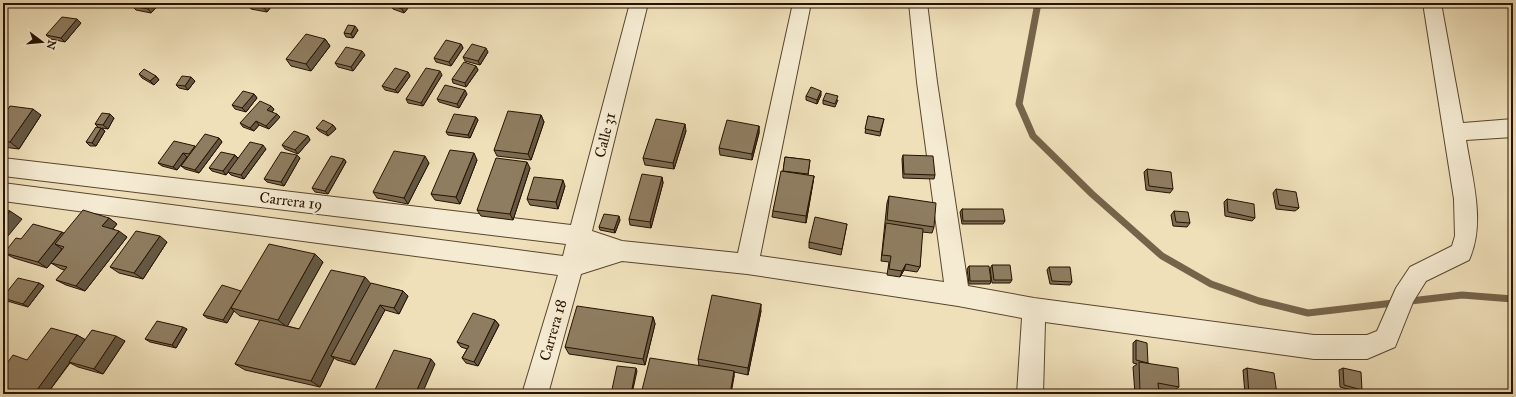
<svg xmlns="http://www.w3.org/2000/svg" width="1516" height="397" viewBox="0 0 1516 397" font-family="'IM FELL Great Primer',serif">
<rect width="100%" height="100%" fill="#efe0ba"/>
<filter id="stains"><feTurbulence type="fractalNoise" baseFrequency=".005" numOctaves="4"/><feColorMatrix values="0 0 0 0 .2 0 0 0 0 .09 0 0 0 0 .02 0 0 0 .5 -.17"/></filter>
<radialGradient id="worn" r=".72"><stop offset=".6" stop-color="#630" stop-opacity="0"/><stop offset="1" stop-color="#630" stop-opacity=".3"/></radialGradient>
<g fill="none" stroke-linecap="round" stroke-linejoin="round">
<path stroke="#76644a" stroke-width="7" d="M 1038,3 L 1019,104 L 1033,136 L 1092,194 L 1162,256 L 1211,284 L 1259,301 L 1308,313 L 1462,295 L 1513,299"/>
<g stroke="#59462e" stroke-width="2">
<path id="minor" d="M 630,3 L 648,3 L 592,231 L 622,241 L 738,253 L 793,3 L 811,3 L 760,256 L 944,282 L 917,82 L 909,3 L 927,3 L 937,82 L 968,286 L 1034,298 L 1314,335 L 1367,335 L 1377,331 L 1396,288 L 1410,267 L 1452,246 L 1455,236 L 1454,199 L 1423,3 L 1441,3 L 1463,123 L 1513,119 L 1513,137 L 1466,140 C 1472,178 1486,223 1469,260 L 1426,281 L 1413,302 L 1395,347 L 1367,359 L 1314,359 L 1045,322 L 1043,394 L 1017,394 L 1022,318 L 958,306 L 747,274 L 622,261 L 581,274 L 548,394 L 522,394 L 558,275 L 3,201 L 3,183 L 563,256 L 566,244 L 3,176 L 3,158 L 571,225 Z"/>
</g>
<use href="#minor" fill="#f5ebd2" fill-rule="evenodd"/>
</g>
<g fill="#7b6c53" stroke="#271200">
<path d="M 135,3 L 160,3 L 151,13 L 136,10 L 132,6 Z"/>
<path d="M 249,3 L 274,3 L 267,12 L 251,9 L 248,5 Z"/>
<path d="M 392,3 L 412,3 L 404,13 L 393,9 L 390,5 Z"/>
<path d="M 81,23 L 65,42 L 51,39 L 46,35 Z"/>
<path d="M 358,30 L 353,38 L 346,37 L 344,33 Z"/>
<path d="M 325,39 L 330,46 L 311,71 L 291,66 L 286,59 Z"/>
<path d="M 461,44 L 463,48 L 451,66 L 436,62 L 434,58 Z"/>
<path d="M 488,52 L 480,65 L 465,61 L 463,57 Z"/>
<path d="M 365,55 L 353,71 L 338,67 L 335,63 Z"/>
<path d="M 476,66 L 478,70 L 466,87 L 453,83 L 452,79 Z"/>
<path d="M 408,72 L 410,76 L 398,93 L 385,90 L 382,86 Z"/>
<path d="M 139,74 L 156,76 L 159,80 L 154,85 L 142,78 Z"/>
<path d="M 442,75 L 423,106 L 408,103 L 406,99 Z"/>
<path d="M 195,81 L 188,90 L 179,88 L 176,85 Z"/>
<path d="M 254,94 L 257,98 L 246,112 L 235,109 L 232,105 Z"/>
<path d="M 467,94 L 459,108 L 439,102 L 437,99 Z"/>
<path d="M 821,95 L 817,104 L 806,100 L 806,96 Z"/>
<path d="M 823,100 L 838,100 L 835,107 L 823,104 Z"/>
<path d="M 271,106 L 274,109 L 272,112 L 280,117 L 269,129 L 259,125 L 254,131 L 243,127 L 240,123 Z"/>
<path d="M 110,114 L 114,118 L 108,129 L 102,128 L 105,131 L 96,146 L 90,146 L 86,142 L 99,128 L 95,124 Z"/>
<path d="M 41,115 L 19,149 L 3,147 L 3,116 Z"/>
<path d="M 541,115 L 544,122 L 531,160 L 497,156 L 494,150 Z"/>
<path d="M 868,116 L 884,119 L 880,136 L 865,133 Z"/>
<path d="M 476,117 L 478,120 L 470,138 L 448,135 L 446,132 Z"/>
<path d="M 333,125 L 336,129 L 328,136 L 319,131 L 316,128 Z"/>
<path d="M 759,126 L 759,133 L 752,160 L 720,155 L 719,148 Z"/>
<path d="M 686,131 L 674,169 L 645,165 L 643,158 Z"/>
<path d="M 308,136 L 310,140 L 298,154 L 285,149 L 282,145 Z"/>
<path d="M 219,138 L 222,142 L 199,173 L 185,169 L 181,166 L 188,157 L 187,157 L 177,170 L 162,166 L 158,163 L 195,146 L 196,147 Z"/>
<path d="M 266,149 L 244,179 L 231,175 L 228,172 L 226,175 L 212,171 L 209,168 L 235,155 L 238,158 Z"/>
<path d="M 903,155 L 935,175 L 934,179 L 903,178 L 902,159 Z"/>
<path d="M 785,157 L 810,160 L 808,176 L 814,176 L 806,223 L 772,217 L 773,211 L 783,172 Z"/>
<path d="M 300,158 L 284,186 L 267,182 L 264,179 Z"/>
<path d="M 344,159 L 346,162 L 328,194 L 315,192 L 312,188 Z"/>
<path d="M 477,160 L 460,204 L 435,200 L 431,194 Z"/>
<path d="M 429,163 L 408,204 L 377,198 L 373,192 Z"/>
<path d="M 530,168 L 513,220 L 481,216 L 477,210 Z"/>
<path d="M 1147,169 L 1173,189 L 1170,193 L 1146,190 L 1144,172 Z"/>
<path d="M 662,177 L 663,183 L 651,228 L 630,225 L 629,219 Z"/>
<path d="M 565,186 L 558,209 L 530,205 L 527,199 Z"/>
<path d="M 1276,189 L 1299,208 L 1295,211 L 1276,209 L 1273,193 Z"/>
<path d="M 889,196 L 934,227 L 932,233 L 922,232 L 920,267 L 917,272 L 904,270 L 900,277 L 887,275 L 889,262 L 881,261 L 887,203 Z"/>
<path d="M 1227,199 L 1255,218 L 1252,221 L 1225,216 L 1224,202 Z"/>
<path d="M 962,209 L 1005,221 L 1003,224 L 962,224 L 960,212 Z"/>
<path d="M 1174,211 L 1190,223 L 1187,227 L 1173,226 L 1171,215 Z"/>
<path d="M 109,218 L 117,224 L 113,229 L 127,237 L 85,291 L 66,285 L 56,280 L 65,270 L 61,269 L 51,263 L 62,249 L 47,268 L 14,258 L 4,253 L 21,239 L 64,233 Z"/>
<path d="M 620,220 L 615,233 L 600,230 L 599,227 Z"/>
<path d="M 847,224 L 841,255 L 809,248 L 809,242 Z"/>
<path d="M 167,242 L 143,279 L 119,273 L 110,267 Z"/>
<path d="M 315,254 L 323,262 L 287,326 L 299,329 L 371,284 L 403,291 L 408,296 L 399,314 L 385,310 L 355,365 L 337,360 L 334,358 L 320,387 L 245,370 L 235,364 L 263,321 L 240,316 L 234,311 L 227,323 L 207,318 L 203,315 L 241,291 Z"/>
<path d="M 992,265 L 1012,280 L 1010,283 L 992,283 L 990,269 Z"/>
<path d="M 969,266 L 991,281 L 990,284 L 969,284 L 967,269 Z"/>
<path d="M 1049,267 L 1072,282 L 1070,285 L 1050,284 L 1047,270 Z"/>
<path d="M 39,283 L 44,286 L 28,307 L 7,301 L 3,299 Z"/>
<path d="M 761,311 L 748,375 L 734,372 L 734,377 L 699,366 L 698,359 Z"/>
<path d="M 653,317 L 655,324 L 645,365 L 569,354 L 565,347 Z"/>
<path d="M 495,320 L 499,325 L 478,366 L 466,363 L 462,358 L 467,349 L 461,347 L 457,342 Z"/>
<path d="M 187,329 L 176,348 L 150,342 L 145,339 Z"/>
<path d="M 77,335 L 85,340 L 125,341 L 103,374 L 78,367 L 70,363 L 47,394 L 3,394 L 27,360 Z"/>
<path d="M 1136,340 L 1148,363 L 1179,387 L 1173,391 L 1159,389 L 1156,394 L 1135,394 L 1133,367 L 1137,364 L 1133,363 L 1133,343 Z"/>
<path d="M 1247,368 L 1277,394 L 1245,394 L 1243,370 Z"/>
<path d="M 1343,368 L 1362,390 L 1358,392 L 1340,387 L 1339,370 Z"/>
<path d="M 1092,390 L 1106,394 L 1090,394 L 1090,392 Z"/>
</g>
<g fill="#645844" stroke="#271200">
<path d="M 153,3 L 160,3 L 151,13 L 148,9 Z"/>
<path d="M 268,3 L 274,3 L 267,12 L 264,8 Z"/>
<path d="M 406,3 L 412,3 L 404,13 L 402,9 Z"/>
<path d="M 77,19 L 81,23 L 65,42 L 61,38 Z"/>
<path d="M 355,26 L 358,30 L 353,38 L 351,34 Z"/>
<path d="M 325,39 L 330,46 L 311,71 L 306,64 Z"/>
<path d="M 461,44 L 463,48 L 451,66 L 449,62 Z"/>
<path d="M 486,48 L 488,52 L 480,65 L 478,61 Z"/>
<path d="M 362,51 L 365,55 L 353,71 L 351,67 Z"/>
<path d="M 476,66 L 478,70 L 466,87 L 465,83 Z"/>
<path d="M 440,71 L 442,75 L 423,106 L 421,103 Z"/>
<path d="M 408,72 L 410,76 L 398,93 L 395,90 Z"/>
<path d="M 156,76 L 159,80 L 154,85 L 150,81 Z"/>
<path d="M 191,77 L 195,81 L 188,90 L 185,86 Z"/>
<path d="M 465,90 L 467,94 L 459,108 L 457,104 Z"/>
<path d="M 821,91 L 821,95 L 817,104 L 817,100 Z"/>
<path d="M 254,94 L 257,98 L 246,112 L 242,108 Z"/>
<path d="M 271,106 L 274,109 L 271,114 L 267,110 Z"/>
<path d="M 33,109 L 41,115 L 19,149 L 10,142 Z"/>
<path d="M 110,114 L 114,118 L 108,129 L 103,125 Z"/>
<path d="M 277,114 L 280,117 L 269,129 L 266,126 Z"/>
<path d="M 541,115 L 544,122 L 531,160 L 528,154 Z"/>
<path d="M 476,117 L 478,120 L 470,138 L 468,135 Z"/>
<path d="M 256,121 L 259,125 L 254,131 L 250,128 Z"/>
<path d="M 685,124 L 686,131 L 674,169 L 673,163 Z"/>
<path d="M 333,125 L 336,129 L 328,136 L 326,132 Z"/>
<path d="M 759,126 L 759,133 L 752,160 L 752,154 Z"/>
<path d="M 101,128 L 105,131 L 96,146 L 92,143 Z"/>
<path d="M 308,136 L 310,140 L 298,154 L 295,150 Z"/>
<path d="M 219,138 L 222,142 L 199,173 L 195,170 Z"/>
<path d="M 263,145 L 266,149 L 244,179 L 241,175 Z"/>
<path d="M 183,153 L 187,157 L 177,170 L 173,167 Z"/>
<path d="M 474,153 L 477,160 L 460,204 L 456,197 Z"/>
<path d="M 235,155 L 238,159 L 226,175 L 223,171 Z"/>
<path d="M 297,155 L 300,158 L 284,186 L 281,182 Z"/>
<path d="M 425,156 L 429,163 L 408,204 L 404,198 Z"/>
<path d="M 344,159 L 346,162 L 328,194 L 325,191 Z"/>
<path d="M 527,162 L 530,168 L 513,220 L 510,214 Z"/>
<path d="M 814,176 L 813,183 L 806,223 L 806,216 Z"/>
<path d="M 662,177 L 663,183 L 651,228 L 650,222 Z"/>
<path d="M 563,180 L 565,186 L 558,209 L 556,202 Z"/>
<path d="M 10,211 L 22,219 L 3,242 L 3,219 Z"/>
<path d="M 619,216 L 620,220 L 615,233 L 614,230 Z"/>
<path d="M 109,218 L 117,224 L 110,232 L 102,226 Z"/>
<path d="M 119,231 L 127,237 L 85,291 L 76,286 Z"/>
<path d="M 62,232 L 71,238 L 55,244 L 62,249 L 47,268 L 38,262 Z"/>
<path d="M 160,236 L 167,242 L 143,279 L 134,273 Z"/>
<path d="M 315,254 L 323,262 L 287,327 L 278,320 Z"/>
<path d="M 906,264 L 904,270 L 900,277 L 902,271 Z"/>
<path d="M 365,277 L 372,285 L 331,356 L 334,358 L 320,387 L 311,381 Z"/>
<path d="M 39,283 L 44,286 L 28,307 L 23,304 Z"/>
<path d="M 241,291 L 231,308 L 234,311 L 227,323 L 223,320 Z"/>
<path d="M 403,291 L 408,296 L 399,314 L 394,308 Z"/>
<path d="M 761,304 L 761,311 L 748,375 L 748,368 Z"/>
<path d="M 380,305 L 385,310 L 355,365 L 350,361 Z"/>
<path d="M 653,317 L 655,324 L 645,365 L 643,359 Z"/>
<path d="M 495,320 L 499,325 L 478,366 L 474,362 Z"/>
<path d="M 183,327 L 187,329 L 176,348 L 172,345 Z"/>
<path d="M 77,335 L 86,340 L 47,394 L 34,394 Z"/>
<path d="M 116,336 L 125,341 L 103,374 L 94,369 Z"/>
<path d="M 431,359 L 435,364 L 422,394 L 415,394 Z"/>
<path d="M 636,368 L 637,371 L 632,394 L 631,394 Z"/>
<path d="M 734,371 L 734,377 L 731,394 L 730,394 Z"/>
</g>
<g fill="#8f7d61" stroke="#271200">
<path d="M 135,3 L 153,3 L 148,9 L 132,6 Z"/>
<path d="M 249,3 L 268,3 L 264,8 L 248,5 Z"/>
<path d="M 392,3 L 406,3 L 402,9 L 390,5 Z"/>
<path d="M 62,17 L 77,19 L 61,38 L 46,35 Z"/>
<path d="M 348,25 L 355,26 L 351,34 L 344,33 Z"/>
<path d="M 306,34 L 325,39 L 306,64 L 286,59 Z"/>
<path d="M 446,40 L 461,44 L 449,62 L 434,58 Z"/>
<path d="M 472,44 L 486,48 L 478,61 L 463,57 Z"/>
<path d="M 346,47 L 362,51 L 351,67 L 335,63 Z"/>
<path d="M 464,62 L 476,66 L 465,83 L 452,79 Z"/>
<path d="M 395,68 L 408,72 L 395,90 L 382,86 Z"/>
<path d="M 426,68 L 440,71 L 421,103 L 406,99 Z"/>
<path d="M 144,69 L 156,76 L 150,81 L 139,74 Z"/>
<path d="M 182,76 L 191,77 L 185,86 L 176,85 Z"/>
<path d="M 445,85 L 465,90 L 457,104 L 437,99 Z"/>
<path d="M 811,87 L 821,91 L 817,100 L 806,96 Z"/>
<path d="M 243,91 L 254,94 L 242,108 L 232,105 Z"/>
<path d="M 826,93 L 838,96 L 835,104 L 823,100 Z"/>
<path d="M 260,101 L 271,106 L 267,110 L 277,114 L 266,126 L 256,121 L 250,128 L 240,123 Z"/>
<path d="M 10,106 L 33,109 L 10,142 L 3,141 L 3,116 Z"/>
<path d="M 508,111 L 541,115 L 528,154 L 494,150 Z"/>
<path d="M 102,113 L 110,114 L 103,125 L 95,124 Z"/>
<path d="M 454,114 L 476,117 L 468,135 L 446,132 Z"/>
<path d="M 868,116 L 884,119 L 880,132 L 865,129 Z"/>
<path d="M 656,119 L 685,124 L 673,163 L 643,158 Z"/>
<path d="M 323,120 L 333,125 L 326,132 L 316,128 Z"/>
<path d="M 727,120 L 759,126 L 752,154 L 719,148 Z"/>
<path d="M 96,127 L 101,128 L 92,143 L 86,142 Z"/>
<path d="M 294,131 L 308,136 L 295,150 L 282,145 Z"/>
<path d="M 205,134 L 219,138 L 195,170 L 181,166 Z"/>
<path d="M 174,141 L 195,146 L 189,154 L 183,153 L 173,167 L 158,163 Z"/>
<path d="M 250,142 L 263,145 L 241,175 L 228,172 Z"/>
<path d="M 450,150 L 474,153 L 456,197 L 431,194 Z"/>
<path d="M 394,151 L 425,156 L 404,198 L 373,192 Z"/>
<path d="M 221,152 L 235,155 L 223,171 L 209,168 Z"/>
<path d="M 281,152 L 297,155 L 281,182 L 264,179 Z"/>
<path d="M 903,155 L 933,156 L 935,175 L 904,174 Z"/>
<path d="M 331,156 L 344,159 L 325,191 L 312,188 Z"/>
<path d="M 785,157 L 810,160 L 808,174 L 783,171 Z"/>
<path d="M 496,158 L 527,162 L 510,214 L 477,210 Z"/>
<path d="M 1147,169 L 1171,172 L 1173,189 L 1149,186 Z"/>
<path d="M 781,171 L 814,176 L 806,216 L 773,211 Z"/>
<path d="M 642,174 L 662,177 L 650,222 L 629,219 Z"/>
<path d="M 534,177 L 563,180 L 556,202 L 527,199 Z"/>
<path d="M 1276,189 L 1296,192 L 1299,208 L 1279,205 Z"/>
<path d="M 889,196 L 936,203 L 934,227 L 887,220 Z"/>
<path d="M 1227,199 L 1254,204 L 1255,218 L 1228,212 Z"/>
<path d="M 3,209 L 10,211 L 3,219 Z"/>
<path d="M 962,209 L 1003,209 L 1005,221 L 963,221 Z"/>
<path d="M 83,210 L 109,218 L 102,226 L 119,231 L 76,286 L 56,280 L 67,267 L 51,263 L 64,247 L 55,244 Z"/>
<path d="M 1174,211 L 1188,212 L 1190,223 L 1176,222 Z"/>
<path d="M 604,214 L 619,216 L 614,230 L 599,227 Z"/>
<path d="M 815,217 L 847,224 L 842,249 L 809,242 Z"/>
<path d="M 886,223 L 923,229 L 920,267 L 906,264 L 902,271 L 889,269 L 891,256 L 882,255 Z"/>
<path d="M 33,224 L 62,232 L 38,262 L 4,253 L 16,238 L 21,239 Z"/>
<path d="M 136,231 L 160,236 L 134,273 L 110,267 Z"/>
<path d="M 269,244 L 315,254 L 278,320 L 231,308 Z"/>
<path d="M 992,265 L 1010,265 L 1012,280 L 994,280 Z"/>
<path d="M 969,266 L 989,266 L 991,281 L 970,281 Z"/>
<path d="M 1049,267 L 1070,267 L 1072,282 L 1052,281 Z"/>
<path d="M 331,270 L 365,277 L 311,381 L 235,364 L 260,320 L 299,329 Z"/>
<path d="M 18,278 L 39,283 L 23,304 L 3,298 L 3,297 Z"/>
<path d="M 371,283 L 403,291 L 394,308 L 380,305 L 350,361 L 331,356 Z"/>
<path d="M 222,285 L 241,291 L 223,320 L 203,315 Z"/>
<path d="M 712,295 L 761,304 L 748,368 L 698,359 Z"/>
<path d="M 577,306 L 653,317 L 643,359 L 565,347 Z"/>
<path d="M 473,313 L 495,320 L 474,362 L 462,358 L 469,346 L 457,342 Z"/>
<path d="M 157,321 L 183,327 L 172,345 L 145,339 Z"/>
<path d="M 51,328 L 77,335 L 34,394 L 3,394 L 3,369 L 13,355 L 27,360 Z"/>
<path d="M 92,330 L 116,336 L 94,369 L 69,362 Z"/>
<path d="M 1136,340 L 1147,343 L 1148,363 L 1136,360 Z"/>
<path d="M 394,350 L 431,359 L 415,394 L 373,394 Z"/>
<path d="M 650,358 L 734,371 L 730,394 L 641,394 Z"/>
<path d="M 1139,362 L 1178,368 L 1179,387 L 1158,383 L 1159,394 L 1140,392 Z"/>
<path d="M 617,366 L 636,368 L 631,394 L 611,394 Z"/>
<path d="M 1247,368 L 1274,373 L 1277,394 L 1249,394 Z"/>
<path d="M 1343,368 L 1361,372 L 1362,390 L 1344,385 Z"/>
<path d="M 1092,390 L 1106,394 L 1092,394 Z"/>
<path d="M 228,391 L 240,394 L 226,394 Z"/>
</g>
<g text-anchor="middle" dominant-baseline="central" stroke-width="3.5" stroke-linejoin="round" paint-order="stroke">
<g font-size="15" fill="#271200" stroke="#f5ebd2">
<text transform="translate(605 135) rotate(-76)">Calle 31</text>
<text transform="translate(291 201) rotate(7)">Carrera 19</text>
<text transform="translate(553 330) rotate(-74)">Carrera 18</text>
</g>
</g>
<rect width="1516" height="397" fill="none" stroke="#efe0ba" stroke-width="16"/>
<rect x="4" y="4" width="1508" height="389" fill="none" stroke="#271200" stroke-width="2"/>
<rect x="8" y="8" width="1500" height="381" fill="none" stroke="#271200"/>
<g transform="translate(42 42) rotate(106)" stroke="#f5ebd2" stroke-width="3" paint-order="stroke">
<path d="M0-3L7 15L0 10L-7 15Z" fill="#271200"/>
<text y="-6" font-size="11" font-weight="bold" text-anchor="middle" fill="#271200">N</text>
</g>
<rect width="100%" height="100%" filter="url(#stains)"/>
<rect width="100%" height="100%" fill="url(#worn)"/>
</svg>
